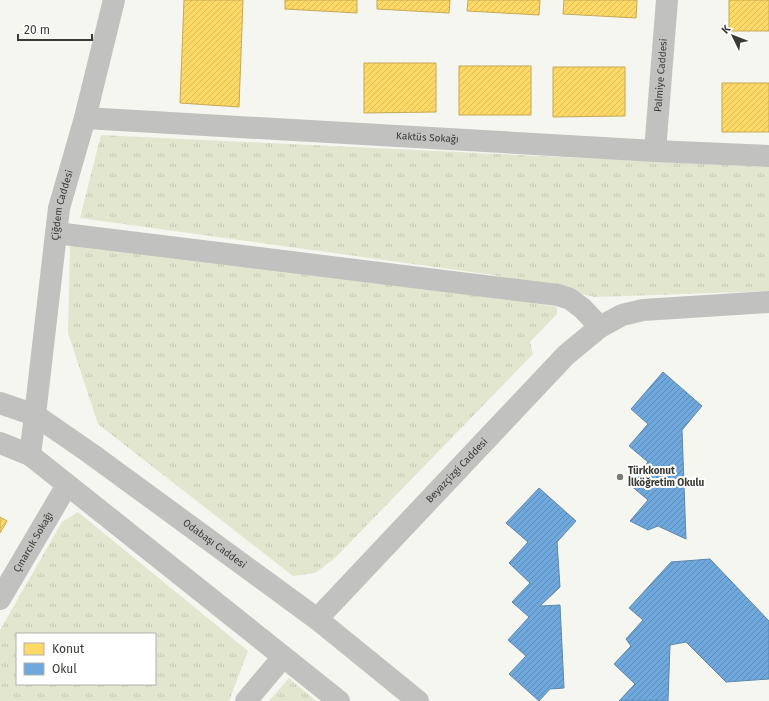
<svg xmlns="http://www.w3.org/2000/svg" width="769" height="701" viewBox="0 0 769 701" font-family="'Fira Sans',sans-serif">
<defs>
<pattern id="grass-tufts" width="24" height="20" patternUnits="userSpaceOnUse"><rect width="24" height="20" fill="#e2e6ce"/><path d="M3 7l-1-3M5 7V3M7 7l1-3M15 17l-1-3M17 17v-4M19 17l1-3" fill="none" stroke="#c3c6b2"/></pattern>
<pattern id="homes-hatch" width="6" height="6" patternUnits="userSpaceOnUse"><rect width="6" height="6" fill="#ffd966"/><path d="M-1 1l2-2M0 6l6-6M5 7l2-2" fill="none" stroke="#dbbb59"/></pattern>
<pattern id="schools-hatch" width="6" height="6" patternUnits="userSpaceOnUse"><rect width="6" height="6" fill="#6fa8dc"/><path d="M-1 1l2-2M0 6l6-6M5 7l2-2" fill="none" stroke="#5c8ab3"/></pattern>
</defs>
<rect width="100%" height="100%" fill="#f5f6ef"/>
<g fill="url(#grass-tufts)" fill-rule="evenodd">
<path d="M 101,135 L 769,167 L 769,291 L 595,297 L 493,275 L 80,218 Z"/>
<path d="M 70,245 L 417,285 L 557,307 L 557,314 L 530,342 L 533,354 L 334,559 L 315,573 L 293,576 L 98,424 L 68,333 Z"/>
<path d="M 78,512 L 248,651 L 229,701 L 0,701 L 0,630 L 62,522 ZM 17,634 L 155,634 L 155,684 L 17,684 Z"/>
<path d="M 289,678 L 316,701 L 269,701 Z"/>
</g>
<g fill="url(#homes-hatch)" stroke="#c4a957">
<path d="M 184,0 L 243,0 L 239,107 L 180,103 Z"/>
<path d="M 285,0 L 357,0 L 357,13 L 285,9 Z"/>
<path d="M 377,0 L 450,0 L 449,13 L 377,9 Z"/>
<path d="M 468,0 L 540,0 L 539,15 L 467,11 Z"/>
<path d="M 564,0 L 637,0 L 636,18 L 563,14 Z"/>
<rect x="729" y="0" width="40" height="31"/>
<path d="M 364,63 L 436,63 L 436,112 L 364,113 Z"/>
<rect x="459" y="66" width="72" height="49"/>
<path d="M 553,67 L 625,67 L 625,116 L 553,117 Z"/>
<rect x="722" y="83" width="47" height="49"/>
<path d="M 0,517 L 7,521 L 0,533 Z"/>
</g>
<g fill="url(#schools-hatch)" stroke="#5f87aa">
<path d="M 663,372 L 702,406 L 682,430 L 686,539 L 658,526 L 648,530 L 630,521 L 648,500 L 629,484 L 648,462 L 629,446 L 648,424 L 631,409 Z"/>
<path d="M 539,488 L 576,521 L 557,542 L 560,587 L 540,606 L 560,605 L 564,688 L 550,689 L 539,701 L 509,674 L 526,656 L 508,640 L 529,617 L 512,602 L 530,583 L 509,563 L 528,542 L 506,523 Z"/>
<path d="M 710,559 L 769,621 L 769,679 L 726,682 L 686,642 L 670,645 L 668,701 L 619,701 L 635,684 L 614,664 L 631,646 L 626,639 L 643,620 L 629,608 L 671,562 Z"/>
</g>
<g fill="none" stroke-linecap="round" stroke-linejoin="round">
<g stroke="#c1c1bf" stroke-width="22">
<path id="s1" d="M 85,118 L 655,151 L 769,156"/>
<path id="s2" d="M 655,151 L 667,0"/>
<path d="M 56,233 L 558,295 L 570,299 L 582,308 L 600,327"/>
<path id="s3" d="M 0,403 L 35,415 L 90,453 L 317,619 L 418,701"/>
<path d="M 0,443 L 30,455 L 339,701"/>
<path id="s4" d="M 30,455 L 35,415 L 59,208 L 85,118 L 114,0"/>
<path id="s5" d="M 0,599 L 67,485"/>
<path id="s6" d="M 317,619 L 566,355 L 600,327 L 622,315 L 643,310 L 769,302"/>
<path d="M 246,701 L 283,657"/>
</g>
</g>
<circle fill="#7b7c76" stroke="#fff" stroke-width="1.5" cx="620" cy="477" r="4"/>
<g text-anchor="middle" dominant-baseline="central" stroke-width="4" stroke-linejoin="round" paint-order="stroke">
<g font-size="10" fill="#3a3a35" stroke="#fff">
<text stroke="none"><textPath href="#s2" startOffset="76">Palmiye Caddesi</textPath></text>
<text stroke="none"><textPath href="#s1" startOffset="343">Kaktüs Sokağı</textPath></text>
<text stroke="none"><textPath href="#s4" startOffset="252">Çiğdem Caddesi</textPath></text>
<text stroke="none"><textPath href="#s6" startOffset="204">Beyazçizgi Caddesi</textPath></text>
<text stroke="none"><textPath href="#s5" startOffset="66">Çınarcık Sokağı</textPath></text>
<text stroke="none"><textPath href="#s3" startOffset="258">Odabaşı Caddesi</textPath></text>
</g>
<g font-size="10" font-weight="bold" fill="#3a3a35" stroke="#fff" text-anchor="start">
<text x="628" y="471">Türkkonut<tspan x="628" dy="12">İlköğretim Okulu</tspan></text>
</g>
</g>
<rect x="16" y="633" width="140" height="52" fill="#ffffff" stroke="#b0b0ae"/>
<rect x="24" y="643" width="20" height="12" fill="#ffd966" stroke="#b0b0ae"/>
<text x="52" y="653" font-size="12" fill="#3a3a35">Konut</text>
<rect x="24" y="663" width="20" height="12" fill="#6fa8dc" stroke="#b0b0ae"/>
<text x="52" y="673" font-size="12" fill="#3a3a35">Okul</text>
<g transform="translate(733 36) rotate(313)" stroke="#ffffff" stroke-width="3" paint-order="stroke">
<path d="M0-3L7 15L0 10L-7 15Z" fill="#3a3a35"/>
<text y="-6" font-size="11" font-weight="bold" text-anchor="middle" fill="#3a3a35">K</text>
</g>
<path d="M18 34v6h74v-6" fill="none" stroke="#3a3a35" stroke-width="2"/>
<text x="24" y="34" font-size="12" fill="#3a3a35" stroke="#ffffff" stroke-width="3" paint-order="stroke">20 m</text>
</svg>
